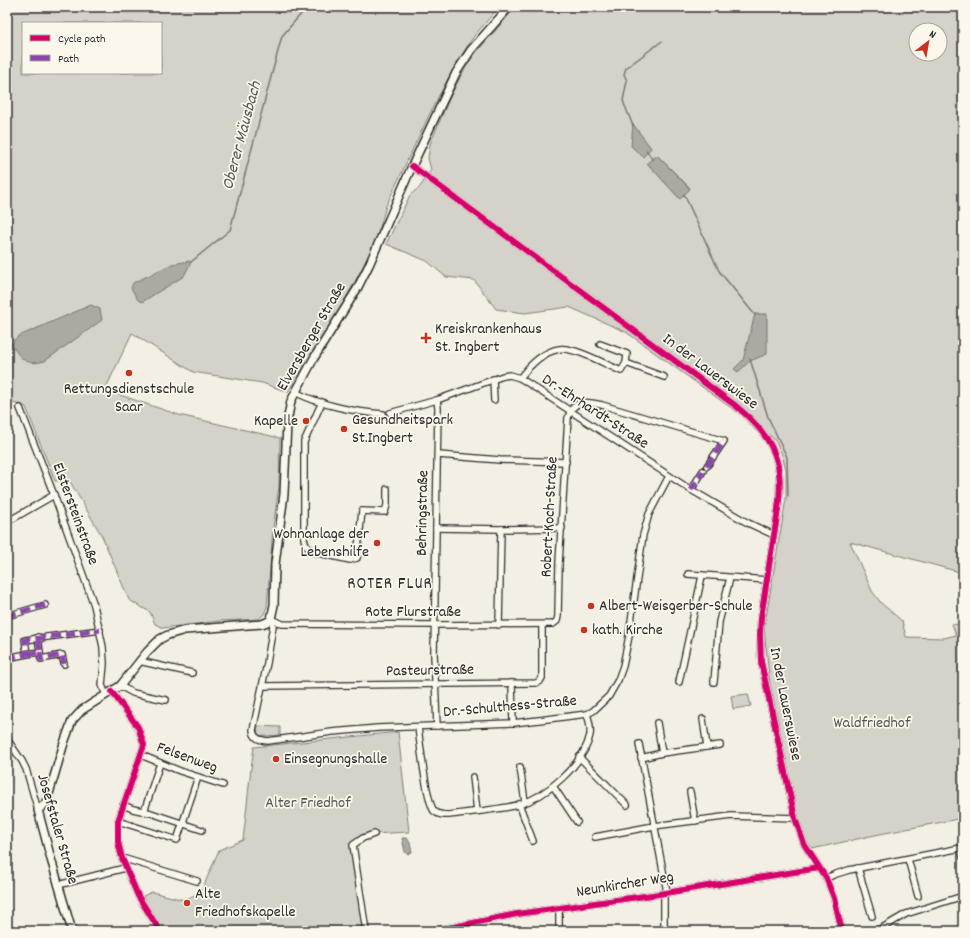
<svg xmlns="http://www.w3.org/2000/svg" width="970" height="938" viewBox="0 0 970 938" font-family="Dekko,sans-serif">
<rect width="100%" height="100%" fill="#f3efe4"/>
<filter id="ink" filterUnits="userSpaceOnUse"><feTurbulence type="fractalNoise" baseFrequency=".025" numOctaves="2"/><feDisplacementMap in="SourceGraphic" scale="8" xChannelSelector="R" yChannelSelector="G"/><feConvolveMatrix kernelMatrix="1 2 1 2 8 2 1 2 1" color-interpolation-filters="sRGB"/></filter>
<g filter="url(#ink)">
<g fill="#d5d2c9" stroke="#807e7a" fill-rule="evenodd">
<path d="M 7,7 L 499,7 L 474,36 L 457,62 L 434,105 L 408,159 L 386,206 L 376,241 L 359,274 L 339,311 L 288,392 L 262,383 L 193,372 L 132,333 L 105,390 L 179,415 L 280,438 L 279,486 L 273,528 L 267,607 L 264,614 L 259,619 L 220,621 L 163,628 L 155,624 L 150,612 L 129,600 L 102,536 L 69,480 L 55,481 L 26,407 L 10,402 L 7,403 ZM 23,23 L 161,23 L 161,73 L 23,73 Z"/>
<path d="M 516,7 L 963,7 L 963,573 L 850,542 L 872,591 L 881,603 L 902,621 L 906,637 L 944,638 L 956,635 L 952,624 L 963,625 L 963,818 L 875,835 L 812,849 L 807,842 L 799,820 L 793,792 L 770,684 L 764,629 L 786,499 L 786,469 L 781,452 L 776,442 L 771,436 L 761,436 L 741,415 L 626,332 L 569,307 L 525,313 L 496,309 L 474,280 L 446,277 L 427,261 L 386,244 L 410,195 L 420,187 L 431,170 L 428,158 L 430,144 L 450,97 L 463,72 L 474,55 ZM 916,30 L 940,30 L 940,54 L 916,54 ZM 657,155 L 690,188 L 680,199 L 648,164 Z"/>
<path d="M 748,694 L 751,706 L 733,709 L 731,696 Z"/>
<path d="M 257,726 L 280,727 L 280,735 L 266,736 L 258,735 Z"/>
<path d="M 398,732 L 409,832 L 371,834 L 352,845 L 363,927 L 339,931 L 165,931 L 152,915 L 143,896 L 152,892 L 184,900 L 201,892 L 219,850 L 243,840 C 247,809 249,778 254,747 Z"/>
</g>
<g fill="#aca9a2" stroke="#787772">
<path d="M 633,124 L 651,148 L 643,157 L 631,146 Z"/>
<path d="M 657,155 L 690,189 L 680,199 L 647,163 Z"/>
<path d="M 190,261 L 191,262 L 184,276 L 142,302 L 138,300 L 131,288 L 133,283 L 172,264 Z"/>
<path d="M 91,305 L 100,309 L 102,320 L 45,361 C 27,366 21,360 12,345 L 14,340 L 19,336 Z"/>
<path d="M 755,314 L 767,314 L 767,354 L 750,361 L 738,372 L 734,369 L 743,360 Z"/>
<path d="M 402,838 L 407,838 L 410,842 L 412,852 L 408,854 L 405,852 Z"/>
</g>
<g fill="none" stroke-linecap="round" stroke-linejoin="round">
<g stroke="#787772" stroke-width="1.5">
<path d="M 633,126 L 623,101 L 627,81 L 624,74 L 626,68 L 662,41"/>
<path d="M 646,150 L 653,160"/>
<path d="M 684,194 L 719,271 L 755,315"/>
<path d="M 191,262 L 230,230 L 282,36 L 307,7"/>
<path d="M 750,359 L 768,417 L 787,457 L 788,496"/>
</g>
<g stroke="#2b2b2b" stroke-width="8">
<g id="minor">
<path d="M 412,166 L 736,406 C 754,421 771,438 777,462 C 784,487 776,521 772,547 C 768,570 765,594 761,617 L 760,634 L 761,662 L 795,818 L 804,844 L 826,878 L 834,898 L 842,931"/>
<path d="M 626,363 L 664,377"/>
<path d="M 520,378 C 529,366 543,352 559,349 C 573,346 607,365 621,371 L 626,363 L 627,354 L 600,344"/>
<path d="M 493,379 L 494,400"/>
<path d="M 295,392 C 320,405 355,412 383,414"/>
<path d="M 322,402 L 304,442 L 304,539 L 306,545 L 310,551 L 350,560 L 357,558 L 362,511 L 385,512 L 387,505 L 387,489"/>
<path d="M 20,408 L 54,495 L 94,605 L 103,647 L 104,664 L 102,685 L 106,695"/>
<path d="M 390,413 L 437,400 L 503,376 L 510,375 L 520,378 L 688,488 L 748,523 L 774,535"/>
<path d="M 438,455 L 500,460 L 566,462"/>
<path d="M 691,490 L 703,471"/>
<path d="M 7,522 L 54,495"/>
<path d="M 436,528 L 501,529 L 562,528"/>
<path d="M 688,574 L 767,580"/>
<path d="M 7,616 L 45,605"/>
<path d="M 271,619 L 273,626 L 267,663 L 253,730 C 254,739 260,740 268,741 L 332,732 L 378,728 L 513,723 L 539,720 L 587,714 L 593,711 L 609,696 L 618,680 L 623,666 L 629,636 L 643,535 L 649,514 L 669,476"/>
<path d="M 271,619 L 282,624 L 434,625 L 553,624 L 557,621 L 558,616 L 559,563 L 568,418 C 573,399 586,401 602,405 L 724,441 L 707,466"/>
<path d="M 499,625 L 501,529"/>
<path d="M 40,652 L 41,659 L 62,655 L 64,664"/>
<path d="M 27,654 L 40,652 L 38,637"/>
<path d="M 7,658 L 27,654 L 25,640 L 100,630"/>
<path d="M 139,661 L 192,673"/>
<path d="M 679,682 L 702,576"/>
<path d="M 714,682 L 719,622 L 730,578"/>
<path d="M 512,683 L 513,723"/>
<path d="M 120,686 L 133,693 L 166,700"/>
<path d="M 263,686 L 536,683 L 540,681 L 542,678 L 542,625"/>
<path d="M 112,692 L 138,727 L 144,745 L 118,821 L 118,842 L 122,858 L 138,896 L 160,931"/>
<path d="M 703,719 L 707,747"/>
<path d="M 657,723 L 662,753"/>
<path d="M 437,726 L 434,654 L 438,408 L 437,400"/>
<path d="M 418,727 C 420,742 426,801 434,811 C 438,815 443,815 449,815 C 471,812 497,810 518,805 C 546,797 584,764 590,735 C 591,728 589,720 587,714"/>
<path d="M 7,739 L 22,761 L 26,769 L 38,810"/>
<path d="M 639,744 L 667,892"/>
<path d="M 141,755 L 180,771 L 223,785"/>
<path d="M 579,757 L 627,805"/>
<path d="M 641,758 L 662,753 L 720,745"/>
<path d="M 520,767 L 525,802"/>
<path d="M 473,777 L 477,811"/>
<path d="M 553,786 L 577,822"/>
<path d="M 690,792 L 695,821"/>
<path d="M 519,804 L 533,841"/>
<path d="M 123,805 L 133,809 L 151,813 L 202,830"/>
<path d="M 144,812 L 160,763"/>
<path d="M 118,821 L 177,840 L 198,777"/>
<path d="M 595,837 L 654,826 L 731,816 L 795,818"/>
<path d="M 122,858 L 197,881"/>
<path d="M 908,859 L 918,896"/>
<path d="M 858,868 L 872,916"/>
<path d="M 826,878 L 836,874 L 849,870 L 961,848 L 963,857"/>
<path d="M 58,885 L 125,868"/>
<path d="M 664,893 L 664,931"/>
<path d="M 559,908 L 559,931"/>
<path d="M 366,931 L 353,845 L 363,838 L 374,834"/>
<path d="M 434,931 L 517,914 L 659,894 L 819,868"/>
<path d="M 823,931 L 842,930"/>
<path d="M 877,931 L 906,914 L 963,896"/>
</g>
</g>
<g stroke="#2b2b2b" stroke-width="10">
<path id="major" d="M 72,931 L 51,859 L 38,810 L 45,804 L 48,797 L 64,743 L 72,721 L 82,710 L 120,686 L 147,652 L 160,639 L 168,635 L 185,630 L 262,624 L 267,622 L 271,619 L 274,605 L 275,564 L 284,494 L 287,422 L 291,401 L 314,358 L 357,289 L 369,265 L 412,166 L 456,73 L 471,50 L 509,7"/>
</g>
<use href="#minor" stroke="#fbf7ec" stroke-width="5.5"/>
<use href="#major" stroke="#fbf7ec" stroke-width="7"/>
<g stroke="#8e44ad" stroke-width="5" stroke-dasharray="10 5" stroke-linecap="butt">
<path d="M 707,466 L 724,441"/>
<path d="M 691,490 L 703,471"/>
<path d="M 7,616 L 45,605"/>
<path d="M 40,652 L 41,659 L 62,655 L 64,664"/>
<path d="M 27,654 L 40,652 L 38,637"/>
<path d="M 7,658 L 27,654 L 25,640 L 100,630"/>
</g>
<g stroke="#fbf7ec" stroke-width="8">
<g id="cycleway">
<path d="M 412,166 L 736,406 C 754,421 771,438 777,462 C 784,487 776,521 772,547 C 768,570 765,594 761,617 L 760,634 L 761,662 L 795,818 L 804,844 L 826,878 L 834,898 L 842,931"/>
<path d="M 112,692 L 138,727 L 144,745 L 118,821 L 118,842 L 122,858 L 138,896 L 160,931"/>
<path d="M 434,931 L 517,914 L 659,894 L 819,868"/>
</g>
</g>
<use href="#cycleway" stroke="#d6006c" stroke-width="6"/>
</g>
</g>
<g fill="#c8321e" stroke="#fbf7ec" stroke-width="1.5">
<path d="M424 332h4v4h4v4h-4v4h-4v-4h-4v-4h4z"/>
<circle cx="129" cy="373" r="4"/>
<circle cx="306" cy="421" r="4"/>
<circle cx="344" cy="429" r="4"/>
<circle cx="377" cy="543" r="4"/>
<circle cx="591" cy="606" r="4"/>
<circle cx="584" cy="630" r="4"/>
<circle cx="276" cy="759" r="4"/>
<circle cx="187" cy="903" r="4"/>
</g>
<g text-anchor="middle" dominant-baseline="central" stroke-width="3.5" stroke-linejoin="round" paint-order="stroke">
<g font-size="16" fill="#2b2b2b" stroke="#fbf7ec" text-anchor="start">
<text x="435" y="329">Kreiskrankenhaus<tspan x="435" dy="18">St. Ingbert</tspan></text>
<text x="129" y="389" text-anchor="middle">Rettungsdienstschule<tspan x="129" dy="18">Saar</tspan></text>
<text x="352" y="420">Gesundheitspark<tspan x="352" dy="18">St.Ingbert</tspan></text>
<text x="298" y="421" text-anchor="end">Kapelle</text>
<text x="369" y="534" text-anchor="end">Wohnanlage der<tspan x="369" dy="18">Lebenshilfe</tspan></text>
<text x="599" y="606">Albert-Weisgerber-Schule</text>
<text x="592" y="630">kath. Kirche</text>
<text x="284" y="759">Einsegnungshalle</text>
<text x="195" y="894">Alte<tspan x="195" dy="18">Friedhofskapelle</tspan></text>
</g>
<g font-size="16" fill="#2b2b2b" stroke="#fbf7ec">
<text transform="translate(312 337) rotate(-60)">Elversberger Straße</text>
<text transform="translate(710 372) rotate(37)">In der Lauerswiese</text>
<text transform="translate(595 412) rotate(33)">Dr.-Ehrhardt-Straße</text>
<text transform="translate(423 513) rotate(-89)">Behringstraße</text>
<text transform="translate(75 514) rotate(70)">Elstersteinstraße</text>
<text transform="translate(550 517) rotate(-87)">Robert-Koch-Straße</text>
<text x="413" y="612">Rote Flurstraße</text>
<text transform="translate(430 671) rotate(-1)">Pasteurstraße</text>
<text transform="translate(785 704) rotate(79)">In der Lauerswiese</text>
<text transform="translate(510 707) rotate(-5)">Dr.-Schulthess-Straße</text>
<text transform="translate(187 758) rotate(20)">Felsenweg</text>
<text transform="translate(57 829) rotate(74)">Josefstaler Straße</text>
<text transform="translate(625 885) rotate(-9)">Neunkircher Weg</text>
</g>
<g font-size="16" fill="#565552" stroke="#fbf7ec">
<text x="872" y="723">Waldfriedhof</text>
<text x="308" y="803">Alter Friedhof</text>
</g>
<g font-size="17" font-style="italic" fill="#585755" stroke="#fbf7ec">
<text transform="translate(243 136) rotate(-75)">Oberer Mäusbach</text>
</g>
<g font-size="17" letter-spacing="1" fill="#2b2b2b" stroke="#fbf7ec">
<text x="390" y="585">ROTER FLUR</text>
</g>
</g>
<rect width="970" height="938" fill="none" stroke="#fbf7ec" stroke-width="24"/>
<rect x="12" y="12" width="946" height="914" fill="none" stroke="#2b2b2b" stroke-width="1.5" filter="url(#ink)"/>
<rect x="22" y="22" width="140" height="52" fill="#fbf7ec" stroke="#a8a59f"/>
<rect x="30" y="35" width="20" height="6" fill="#d6006c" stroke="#a8a59f"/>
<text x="58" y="42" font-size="12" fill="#2b2b2b">Cycle path</text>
<rect x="30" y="55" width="20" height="6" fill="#8e44ad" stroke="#a8a59f"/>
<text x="58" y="62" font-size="12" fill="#2b2b2b">Path</text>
<g transform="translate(928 42) rotate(31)"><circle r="19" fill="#fbf7ec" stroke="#a8a59f"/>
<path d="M0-3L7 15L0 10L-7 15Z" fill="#c8321e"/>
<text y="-6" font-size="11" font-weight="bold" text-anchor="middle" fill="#2b2b2b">N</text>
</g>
</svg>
